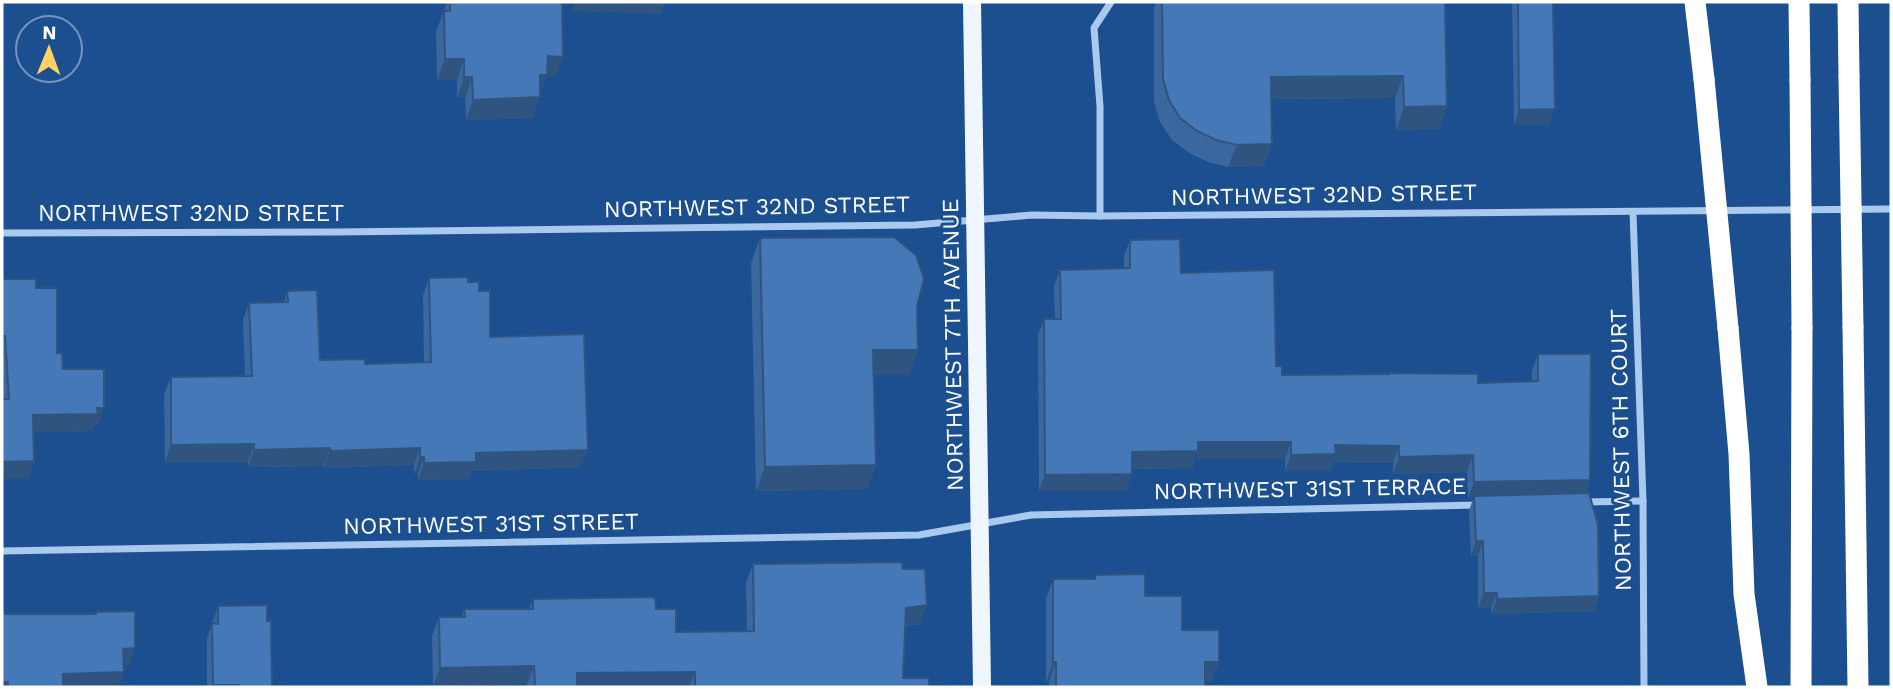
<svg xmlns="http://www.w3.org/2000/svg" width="1893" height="689" viewBox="0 0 1893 689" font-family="'Work Sans',sans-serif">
<rect width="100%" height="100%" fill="#1b4f8f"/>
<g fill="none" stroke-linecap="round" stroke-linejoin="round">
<g stroke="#a9c9ee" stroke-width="7">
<path d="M 1633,212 L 1643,501 L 1644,687"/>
<path d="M 1100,216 L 1100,106 L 1094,28 L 1111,2"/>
<path d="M 2,233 L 337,232 L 915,225 L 1032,215 L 1100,216 L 1891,209"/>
<path d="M 1584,502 L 1643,501"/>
<path d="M 2,551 L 919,535 L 1031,515 L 1477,505"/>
</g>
<path stroke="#f0f6ff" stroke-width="18" d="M 972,2 L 982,687"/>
<g stroke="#fff" stroke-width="21">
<path d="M 1695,2 L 1704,79"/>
<path d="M 1799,2 L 1800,80"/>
<path d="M 1848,2 L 1849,76"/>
<path d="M 1853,327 L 1858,687"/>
<path d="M 1728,328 L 1739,454 L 1744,594 L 1757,687"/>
<path d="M 1801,687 L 1802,328"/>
</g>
<g stroke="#fff" stroke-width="21">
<path d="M 1849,76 L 1853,327"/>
<path d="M 1704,79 L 1728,328"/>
<path d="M 1800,80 L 1802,328"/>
</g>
</g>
<g fill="#3a679d">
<path d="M 447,2 L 562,2 L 556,77 L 546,77 L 532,118 L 466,120 L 465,98 L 457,98 L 457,80 L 437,80 L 436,32 Z"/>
<path d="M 1156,2 L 1445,2 L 1447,106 L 1439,129 L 1396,130 L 1395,98 L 1271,99 L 1264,166 L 1228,167 L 1208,162 L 1189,153 L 1172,140 L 1160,122 L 1154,102 L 1154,8 Z"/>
<path d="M 1512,2 L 1553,2 L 1549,125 L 1514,125 Z"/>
<path d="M 760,238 L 917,306 L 909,375 L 874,375 L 876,465 L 867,489 L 756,491 L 751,263 Z"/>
<path d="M 1130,240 L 1181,273 L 1276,366 L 1282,375 L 1478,383 L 1532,381 L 1532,371 L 1538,354 L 1590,480 L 1585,494 L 1599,596 L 1594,611 L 1491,614 L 1491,608 L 1478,608 L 1478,556 L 1471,556 L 1469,511 L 1473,499 L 1468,499 L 1467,472 L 1393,474 L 1393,463 L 1333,462 L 1330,471 L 1285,471 L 1285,459 L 1195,459 L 1192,468 L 1132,469 L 1126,491 L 1039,491 L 1038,335 L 1044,319 L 1055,319 L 1054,286 L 1060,270 L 1124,268 L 1124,256 Z"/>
<path d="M 429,278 L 468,282 L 479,291 L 490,337 L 581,467 L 472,471 L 469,479 L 418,480 L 418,474 L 414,474 L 414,465 L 323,468 L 323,466 L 248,467 L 248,462 L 165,462 L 164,394 L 171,377 L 245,376 L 243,320 L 249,303 L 284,302 L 287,291 L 320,360 L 365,364 L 424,362 L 423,295 Z"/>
<path d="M 2,279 L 36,288 L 63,369 L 98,425 L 94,425 L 91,431 L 34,432 L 34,461 L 28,479 L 2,479 Z"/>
<path d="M 753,564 L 903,569 L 920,624 L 905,626 L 903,678 L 929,687 L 527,687 L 527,684 L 433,686 L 432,636 L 439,617 L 462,617 L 464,609 L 529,609 L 533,599 L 656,609 L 676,632 L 747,631 L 746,583 Z"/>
<path d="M 1095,575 L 1145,596 L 1219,662 L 1211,682 L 1205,682 L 1205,687 L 1049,687 L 1049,682 L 1046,682 L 1046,599 L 1053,579 L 1094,579 Z"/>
<path d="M 218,606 L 267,621 L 272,687 L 207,687 L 207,638 Z"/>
</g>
<g fill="#305480">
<path d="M 576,2 L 665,2 L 661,14 L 572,11 Z"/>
<path d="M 548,56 L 563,57 L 556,77 L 546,77 L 540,95 L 532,95 Z"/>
<path d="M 445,59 L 464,59 L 457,80 L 437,80 Z"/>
<path d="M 1403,76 L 1395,98 L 1263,99 L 1271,77 Z"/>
<path d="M 464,77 L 472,77 L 465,98 L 457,98 Z"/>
<path d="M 540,97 L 532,118 L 466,120 L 473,100 Z"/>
<path d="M 1447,106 L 1439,129 L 1396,130 L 1404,107 Z"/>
<path d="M 1555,109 L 1549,125 L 1514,125 L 1519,110 Z"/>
<path d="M 1272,144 L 1264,166 L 1228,167 L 1237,145 Z"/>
<path d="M 873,350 L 918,350 L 909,375 L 865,375 Z"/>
<path d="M 104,408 L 98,425 L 94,425 L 91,431 L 27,433 L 33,415 Z"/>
<path d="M 1198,442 L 1291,442 L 1285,459 L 1195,459 L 1192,468 L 1126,469 L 1132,452 Z"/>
<path d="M 254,444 L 248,462 L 165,462 L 171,445 Z"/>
<path d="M 1335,445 L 1399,446 L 1393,463 L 1333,462 L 1330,471 L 1285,471 L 1291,455 Z"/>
<path d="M 330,448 L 323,466 L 248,467 L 254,450 Z"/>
<path d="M 420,448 L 414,465 L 323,468 L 330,451 Z"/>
<path d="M 588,450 L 581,467 L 472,471 L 469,479 L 418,480 L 424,463 L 476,453 Z"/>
<path d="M 1473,455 L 1467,472 L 1393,474 L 1399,457 Z"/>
<path d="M 420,457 L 424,457 L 418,474 L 414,474 Z"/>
<path d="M 34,461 L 28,479 L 2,479 L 2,462 Z"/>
<path d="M 876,465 L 867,489 L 756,491 L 765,467 Z"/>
<path d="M 1132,474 L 1126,491 L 1039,491 L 1045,475 Z"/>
<path d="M 1590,480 L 1584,496 L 1474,496 L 1473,499 L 1468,499 L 1474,482 Z"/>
<path d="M 1476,541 L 1483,541 L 1478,556 L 1471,556 Z"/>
<path d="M 1484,593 L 1497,593 L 1491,608 L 1478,608 Z"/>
<path d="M 1599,596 L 1594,611 L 1491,614 L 1497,599 Z"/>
<path d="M 927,605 L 920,624 L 899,626 L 906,608 Z"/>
<path d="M 135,648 L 129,666 L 117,666 L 123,649 Z"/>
<path d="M 1053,662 L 1056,662 L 1049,682 L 1046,682 Z"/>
<path d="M 1205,662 L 1219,662 L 1211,682 L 1197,682 Z"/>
<path d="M 534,666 L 527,684 L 433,686 L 440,668 Z"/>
<path d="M 124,672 L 119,687 L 59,687 L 63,674 Z"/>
<path d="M 695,672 L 689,687 L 571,687 L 577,673 Z"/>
<path d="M 2,682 L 8,682 L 6,687 L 2,687 Z"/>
<path d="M 213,685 L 239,685 L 238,687 L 212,687 Z"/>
</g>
<g fill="#4478b7" stroke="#305480" stroke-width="2">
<path d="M 450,2 L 562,2 L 563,57 L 548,56 L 547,75 L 540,75 L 540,97 L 473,100 L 472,77 L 464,77 L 464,59 L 445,59 L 444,11 L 450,11 Z"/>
<path d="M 1162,2 L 1445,2 L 1447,106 L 1404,107 L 1403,76 L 1271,77 L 1272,144 L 1237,145 L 1216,140 L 1197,131 L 1180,118 L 1169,100 L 1163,79 Z"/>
<path d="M 1518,2 L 1553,2 L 1555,109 L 1519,110 Z"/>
<path d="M 894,237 L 916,255 L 924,279 L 917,306 L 918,350 L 873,350 L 876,465 L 765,467 L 760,238 Z"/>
<path d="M 1180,239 L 1181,273 L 1274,270 L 1276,366 L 1282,366 L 1282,375 L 1389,374 L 1389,373 L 1478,374 L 1478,383 L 1538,381 L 1538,354 L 1591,354 L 1590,480 L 1474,482 L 1473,455 L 1399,457 L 1399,446 L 1335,445 L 1336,454 L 1291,455 L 1291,442 L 1198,442 L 1198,451 L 1132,452 L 1132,474 L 1045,475 L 1044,319 L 1061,319 L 1060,270 L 1130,268 L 1130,240 Z"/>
<path d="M 468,277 L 468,282 L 479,282 L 479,291 L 490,291 L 490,337 L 584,334 L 588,450 L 476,453 L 476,462 L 424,463 L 424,457 L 420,457 L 420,448 L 330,451 L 330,448 L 254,450 L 254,444 L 171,445 L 171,377 L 252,376 L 249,303 L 288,302 L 287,291 L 317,290 L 320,360 L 365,359 L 365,364 L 431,362 L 429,278 Z"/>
<path d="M 2,279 L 36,279 L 36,288 L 57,288 L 57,353 L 62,353 L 63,369 L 104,369 L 104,408 L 97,408 L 98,414 L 33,415 L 34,461 L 2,462 L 2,399 L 9,399 L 5,336 L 2,336 Z"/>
<path d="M 1589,493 L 1598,525 L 1599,596 L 1497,599 L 1497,593 L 1484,593 L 1483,541 L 1476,541 L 1474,496 Z"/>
<path d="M 902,562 L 903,569 L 925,569 L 927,605 L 906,608 L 903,678 L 929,678 L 929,687 L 695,687 L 695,672 L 577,673 L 577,687 L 535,687 L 534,666 L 440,668 L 439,617 L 465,617 L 464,609 L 533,609 L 533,599 L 655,597 L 656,609 L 676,609 L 676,632 L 754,631 L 753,564 Z"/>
<path d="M 1145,574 L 1145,596 L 1182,596 L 1182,630 L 1219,630 L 1219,662 L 1205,662 L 1205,687 L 1056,687 L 1056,662 L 1053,662 L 1053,579 L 1095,579 L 1095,575 Z"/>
<path d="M 267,605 L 267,621 L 271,621 L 272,687 L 239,687 L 239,685 L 213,685 L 212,623 L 218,624 L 218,606 Z"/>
<path d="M 135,611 L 135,648 L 123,649 L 124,672 L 63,674 L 63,687 L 8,687 L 8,682 L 2,682 L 2,614 L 96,614 L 96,612 Z"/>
</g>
<g text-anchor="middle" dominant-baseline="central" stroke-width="6" stroke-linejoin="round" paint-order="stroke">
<g font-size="23" fill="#fff" stroke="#1b4f8f">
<text transform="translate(1324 195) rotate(-1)">NORTHWEST 32ND STREET</text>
<text transform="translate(757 207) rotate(-1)">NORTHWEST 32ND STREET</text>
<text x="191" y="213">NORTHWEST 32ND STREET</text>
<text transform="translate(953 345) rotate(-91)">NORTHWEST 7TH AVENUE</text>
<text transform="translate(1621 450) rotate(-91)">NORTHWEST 6TH COURT</text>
<text transform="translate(1310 489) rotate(-1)">NORTHWEST 31ST TERRACE</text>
<text transform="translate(491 524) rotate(-1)">NORTHWEST 31ST STREET</text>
</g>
</g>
<rect width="1893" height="689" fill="none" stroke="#ffffff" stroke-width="7"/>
<g transform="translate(49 49) rotate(1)"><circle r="33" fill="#1b4f8f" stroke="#7695bc" stroke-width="2"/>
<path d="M0-5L12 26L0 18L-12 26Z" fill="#ffd166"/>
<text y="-10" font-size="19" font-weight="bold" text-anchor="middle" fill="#ffffff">N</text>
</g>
</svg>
